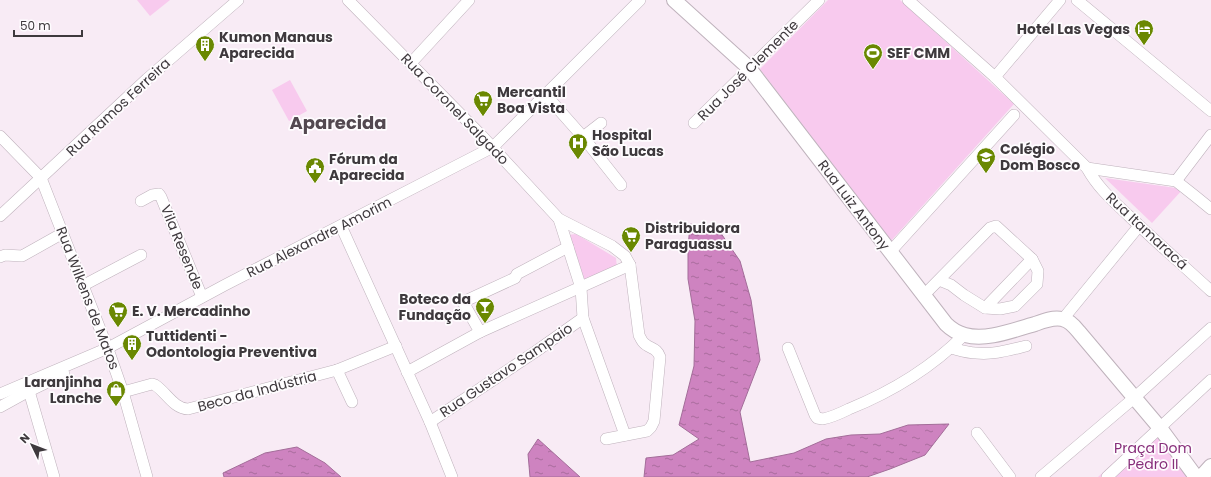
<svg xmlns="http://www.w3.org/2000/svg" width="1211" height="477" viewBox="0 0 1211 477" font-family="Poppins,sans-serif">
<defs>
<pattern id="water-ripples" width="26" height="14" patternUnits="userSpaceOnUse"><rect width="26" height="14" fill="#ce83c0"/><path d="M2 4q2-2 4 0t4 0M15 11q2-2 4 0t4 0" fill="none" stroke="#a96c9d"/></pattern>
</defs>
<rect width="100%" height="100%" fill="#f8ebf5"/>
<g fill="#f8caee">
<path d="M 137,0 L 170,0 L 150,16 Z"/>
<path d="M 828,0 L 900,0 L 1014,104 L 891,241 L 760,69 Z"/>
<path d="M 290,80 L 307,111 L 289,121 L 272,90 Z"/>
<path d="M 1105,178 L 1183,189 L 1152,223 Z"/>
<path d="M 576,234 L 616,258 L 617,268 L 585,281 L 568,235 Z"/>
<path d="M 1156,424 L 1198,477 L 1098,477 Z"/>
</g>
<g fill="url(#water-ripples)" stroke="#a36d99">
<path d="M 690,224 L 718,229 L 740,261 L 751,300 L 760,360 L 740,412 L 750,462 L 794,453 L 826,439 L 851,435 L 880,434 L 908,425 L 949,424 L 925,455 L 890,469 L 867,477 L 644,477 L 646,458 L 673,455 L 699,439 L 679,425 L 694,366 L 695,321 L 688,279 L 688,249 Z"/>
<path d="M 538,439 L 580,477 L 530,477 L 528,454 Z"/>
<path d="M 297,447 L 325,463 L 341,477 L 224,477 L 223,473 L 265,453 Z"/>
</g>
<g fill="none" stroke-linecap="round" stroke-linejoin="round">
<g stroke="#bfb2bc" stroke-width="12">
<g id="minor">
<path d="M 348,0 L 482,136 L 559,219 L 612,246 L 625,256 L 630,265 L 639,335 C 641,339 642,342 645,344 C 651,349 657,348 660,357 L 654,421 L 651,427 L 647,431 L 606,439"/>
<path d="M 908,0 L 995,77 L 1087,168 C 1098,188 1113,201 1129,216 C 1156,242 1184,266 1211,291"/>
<path d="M 1077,0 L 1211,111"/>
<path d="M 411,63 L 469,0"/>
<path d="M 995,77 L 1060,0"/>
<path d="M 545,94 L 583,137 L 621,185"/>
<path d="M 694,123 L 819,0"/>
<path d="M 0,136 L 41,178 L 109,352 L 123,392 L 147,477"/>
<path d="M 583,137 L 601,123"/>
<path d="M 1087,168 L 1176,181 L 1195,196 L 1211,209"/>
<path d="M 1176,181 L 1211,135"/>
<path d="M 141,201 L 152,195 L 159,194 L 161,197 L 202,297"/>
<path d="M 0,216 L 147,79 L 238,0"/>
<path d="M 559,219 L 581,288 L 583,318 L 625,435"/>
<path d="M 341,226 L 430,422 L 452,477"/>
<path d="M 890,252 L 1014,115"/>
<path d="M 0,257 L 5,255 L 22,256 L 63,233"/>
<path d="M 84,285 L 141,255"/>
<path d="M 923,296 L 990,228 L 996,226 L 1032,259 L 1038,271 L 1037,284 L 1015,306 L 1000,309 L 985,308 L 964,295 L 951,285 L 939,280"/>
<path d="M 985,308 L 1032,259"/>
<path d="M 1063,319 L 1139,226"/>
<path d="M 480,332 L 463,302 L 515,278 L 517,274 L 568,247"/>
<path d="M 788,348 L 815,415 L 817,418 L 823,419 C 832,417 841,413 849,409 C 891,392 932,367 964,335"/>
<path d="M 951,348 C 959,350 968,353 976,353 C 993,355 1009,350 1026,346"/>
<path d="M 337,370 L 352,402"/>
<path d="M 407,372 L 480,332 L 630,265"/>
<path d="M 29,391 L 54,477"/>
<path d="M 123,392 L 152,384 L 155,385 C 166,392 174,409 188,409 L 337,370 L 396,346"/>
<path d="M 0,394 L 108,348 L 225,285 L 493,147 L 640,0"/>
<path d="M 0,407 L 29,391 L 64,374"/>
<path d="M 430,422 L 535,352 L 583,318"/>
<path d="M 977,433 L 1010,477"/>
<path d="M 1041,477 L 1134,398 L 1211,328"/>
<path d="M 1107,477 L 1211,380"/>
</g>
</g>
<g stroke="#bfb2bc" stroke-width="16">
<g id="major">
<path d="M 674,0 L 749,68 L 946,324 C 951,329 957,333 965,335 C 987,341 1013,330 1035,324 C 1043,321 1053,317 1062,319 C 1069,320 1075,327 1079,332 L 1160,428 L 1196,477"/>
<path d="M 1201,477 L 1211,466"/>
</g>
</g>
<use href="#minor" stroke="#fff" stroke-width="11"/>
<use href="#major" stroke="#fff" stroke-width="14"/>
</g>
<defs>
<g id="hotel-pin" transform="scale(1)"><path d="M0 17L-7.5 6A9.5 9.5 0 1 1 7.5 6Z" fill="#6a8801" stroke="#fefcfe"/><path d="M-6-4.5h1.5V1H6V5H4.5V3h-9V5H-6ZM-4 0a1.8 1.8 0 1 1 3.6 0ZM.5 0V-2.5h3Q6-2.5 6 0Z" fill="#fff"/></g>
<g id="building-pin" transform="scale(1)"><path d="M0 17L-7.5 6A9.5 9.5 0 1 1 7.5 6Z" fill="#6a8801" stroke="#fefcfe"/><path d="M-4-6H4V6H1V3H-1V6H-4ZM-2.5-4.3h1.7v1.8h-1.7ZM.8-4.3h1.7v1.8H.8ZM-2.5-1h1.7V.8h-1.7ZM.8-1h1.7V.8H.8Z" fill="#fff"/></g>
<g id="stadium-pin" transform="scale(1)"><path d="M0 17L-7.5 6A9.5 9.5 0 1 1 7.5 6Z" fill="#6a8801" stroke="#fefcfe"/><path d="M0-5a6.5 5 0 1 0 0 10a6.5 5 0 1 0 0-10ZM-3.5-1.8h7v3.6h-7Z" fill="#fff"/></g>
<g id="supermarket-pin" transform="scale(1)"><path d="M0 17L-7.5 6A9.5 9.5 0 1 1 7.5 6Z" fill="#6a8801" stroke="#fefcfe"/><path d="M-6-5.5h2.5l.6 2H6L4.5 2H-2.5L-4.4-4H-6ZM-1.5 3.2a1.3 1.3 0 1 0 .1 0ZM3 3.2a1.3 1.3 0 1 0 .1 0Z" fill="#fff"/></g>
<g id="hospital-pin" transform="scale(1)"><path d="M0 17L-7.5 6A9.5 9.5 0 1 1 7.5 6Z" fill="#6a8801" stroke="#fefcfe"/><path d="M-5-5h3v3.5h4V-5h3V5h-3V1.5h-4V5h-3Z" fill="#fff"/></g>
<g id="school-pin" transform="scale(1)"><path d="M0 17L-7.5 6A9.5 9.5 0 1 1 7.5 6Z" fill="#6a8801" stroke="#fefcfe"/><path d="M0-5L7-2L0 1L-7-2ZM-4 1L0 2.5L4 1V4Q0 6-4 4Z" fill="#fff"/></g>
<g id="civic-pin" transform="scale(1)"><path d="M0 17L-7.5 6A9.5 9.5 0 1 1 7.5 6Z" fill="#6a8801" stroke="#fefcfe"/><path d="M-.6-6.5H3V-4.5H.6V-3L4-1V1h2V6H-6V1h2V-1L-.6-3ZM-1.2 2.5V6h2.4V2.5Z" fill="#fff"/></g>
<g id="bar-pin" transform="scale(1)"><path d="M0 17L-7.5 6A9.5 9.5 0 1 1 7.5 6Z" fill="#6a8801" stroke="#fefcfe"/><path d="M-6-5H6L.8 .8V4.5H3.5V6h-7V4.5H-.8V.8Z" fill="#fff"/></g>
<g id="shop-pin" transform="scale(1)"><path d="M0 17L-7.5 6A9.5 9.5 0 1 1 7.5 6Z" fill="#6a8801" stroke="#fefcfe"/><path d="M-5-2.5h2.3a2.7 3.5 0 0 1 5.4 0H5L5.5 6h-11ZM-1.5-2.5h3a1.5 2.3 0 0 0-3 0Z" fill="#fff"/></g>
</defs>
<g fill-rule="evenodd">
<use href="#hotel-pin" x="1144" y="29"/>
<use href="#building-pin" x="205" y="45"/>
<use href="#stadium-pin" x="873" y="53"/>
<use href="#supermarket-pin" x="483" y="100"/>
<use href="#hospital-pin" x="578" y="143"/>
<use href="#school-pin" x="986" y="157"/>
<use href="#civic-pin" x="315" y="167"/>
<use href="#supermarket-pin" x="631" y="236"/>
<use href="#bar-pin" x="485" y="307"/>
<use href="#supermarket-pin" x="118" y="311"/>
<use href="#building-pin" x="132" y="344"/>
<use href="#shop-pin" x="116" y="390"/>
</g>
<g text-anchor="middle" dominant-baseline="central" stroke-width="3.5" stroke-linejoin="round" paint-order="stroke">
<g font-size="14" font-weight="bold" fill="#3e393d" stroke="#fefcfe" text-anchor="start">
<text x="1130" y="29" text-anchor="end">Hotel Las Vegas</text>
<text x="219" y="37">Kumon Manaus<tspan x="219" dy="16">Aparecida</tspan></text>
<text x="887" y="53">SEF CMM</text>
<text x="497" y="92">Mercantil<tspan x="497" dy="16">Boa Vista</tspan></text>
<text x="592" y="135">Hospital<tspan x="592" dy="16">São Lucas</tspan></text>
<text x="1000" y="149">Colégio<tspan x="1000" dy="16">Dom Bosco</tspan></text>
<text x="329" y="159">Fórum da<tspan x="329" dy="16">Aparecida</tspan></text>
<text x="645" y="228">Distribuidora<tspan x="645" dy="16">Paraguassu</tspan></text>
<text x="471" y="299" text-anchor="end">Boteco da<tspan x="471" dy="16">Fundação</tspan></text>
<text x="132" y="311">E. V. Mercadinho</text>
<text x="146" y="336">Tuttidenti -<tspan x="146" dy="16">Odontologia Preventiva</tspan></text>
<text x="102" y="382" text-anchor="end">Laranjinha<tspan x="102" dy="16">Lanche</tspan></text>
</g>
<g font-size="14" fill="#3e393d" stroke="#fefcfe">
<text transform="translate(748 70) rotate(-45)">Rua José Clemente</text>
<text transform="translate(118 107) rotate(-43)">Rua Ramos Ferreira</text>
<text transform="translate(455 109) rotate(46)">Rua Coronel Salgado</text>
<text transform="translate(854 205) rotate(53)">Rua Luiz Antony</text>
<text transform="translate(1147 231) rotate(43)">Rua Itamaracá</text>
<text transform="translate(319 237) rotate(-27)">Rua Alexandre Amorim</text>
<text transform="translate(182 247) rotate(68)">Vila Resende</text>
<text transform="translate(88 298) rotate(69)">Rua Wilkens de Matos</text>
<text transform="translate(506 370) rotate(-34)">Rua Gustavo Sampaio</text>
<text transform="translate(257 391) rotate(-15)">Beco da Indústria</text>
</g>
<g font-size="14" fill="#872e7a" stroke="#fefcfe">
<text x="1153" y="448">Praça Dom<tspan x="1153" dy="16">Pedro II</tspan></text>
</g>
<g font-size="18" font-weight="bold" fill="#534850" stroke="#fefcfe">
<text x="338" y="122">Aparecida</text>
</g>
</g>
<g transform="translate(32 445) rotate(313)" stroke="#fefcfe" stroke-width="3" paint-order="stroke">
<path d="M0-3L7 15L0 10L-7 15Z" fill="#3e393d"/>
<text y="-6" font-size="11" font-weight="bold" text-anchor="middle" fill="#3e393d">N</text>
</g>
<path d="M14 30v6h68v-6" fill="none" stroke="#3e393d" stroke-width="2"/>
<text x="20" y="30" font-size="12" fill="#3e393d" stroke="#fefcfe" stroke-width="3" paint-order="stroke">50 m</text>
</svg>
